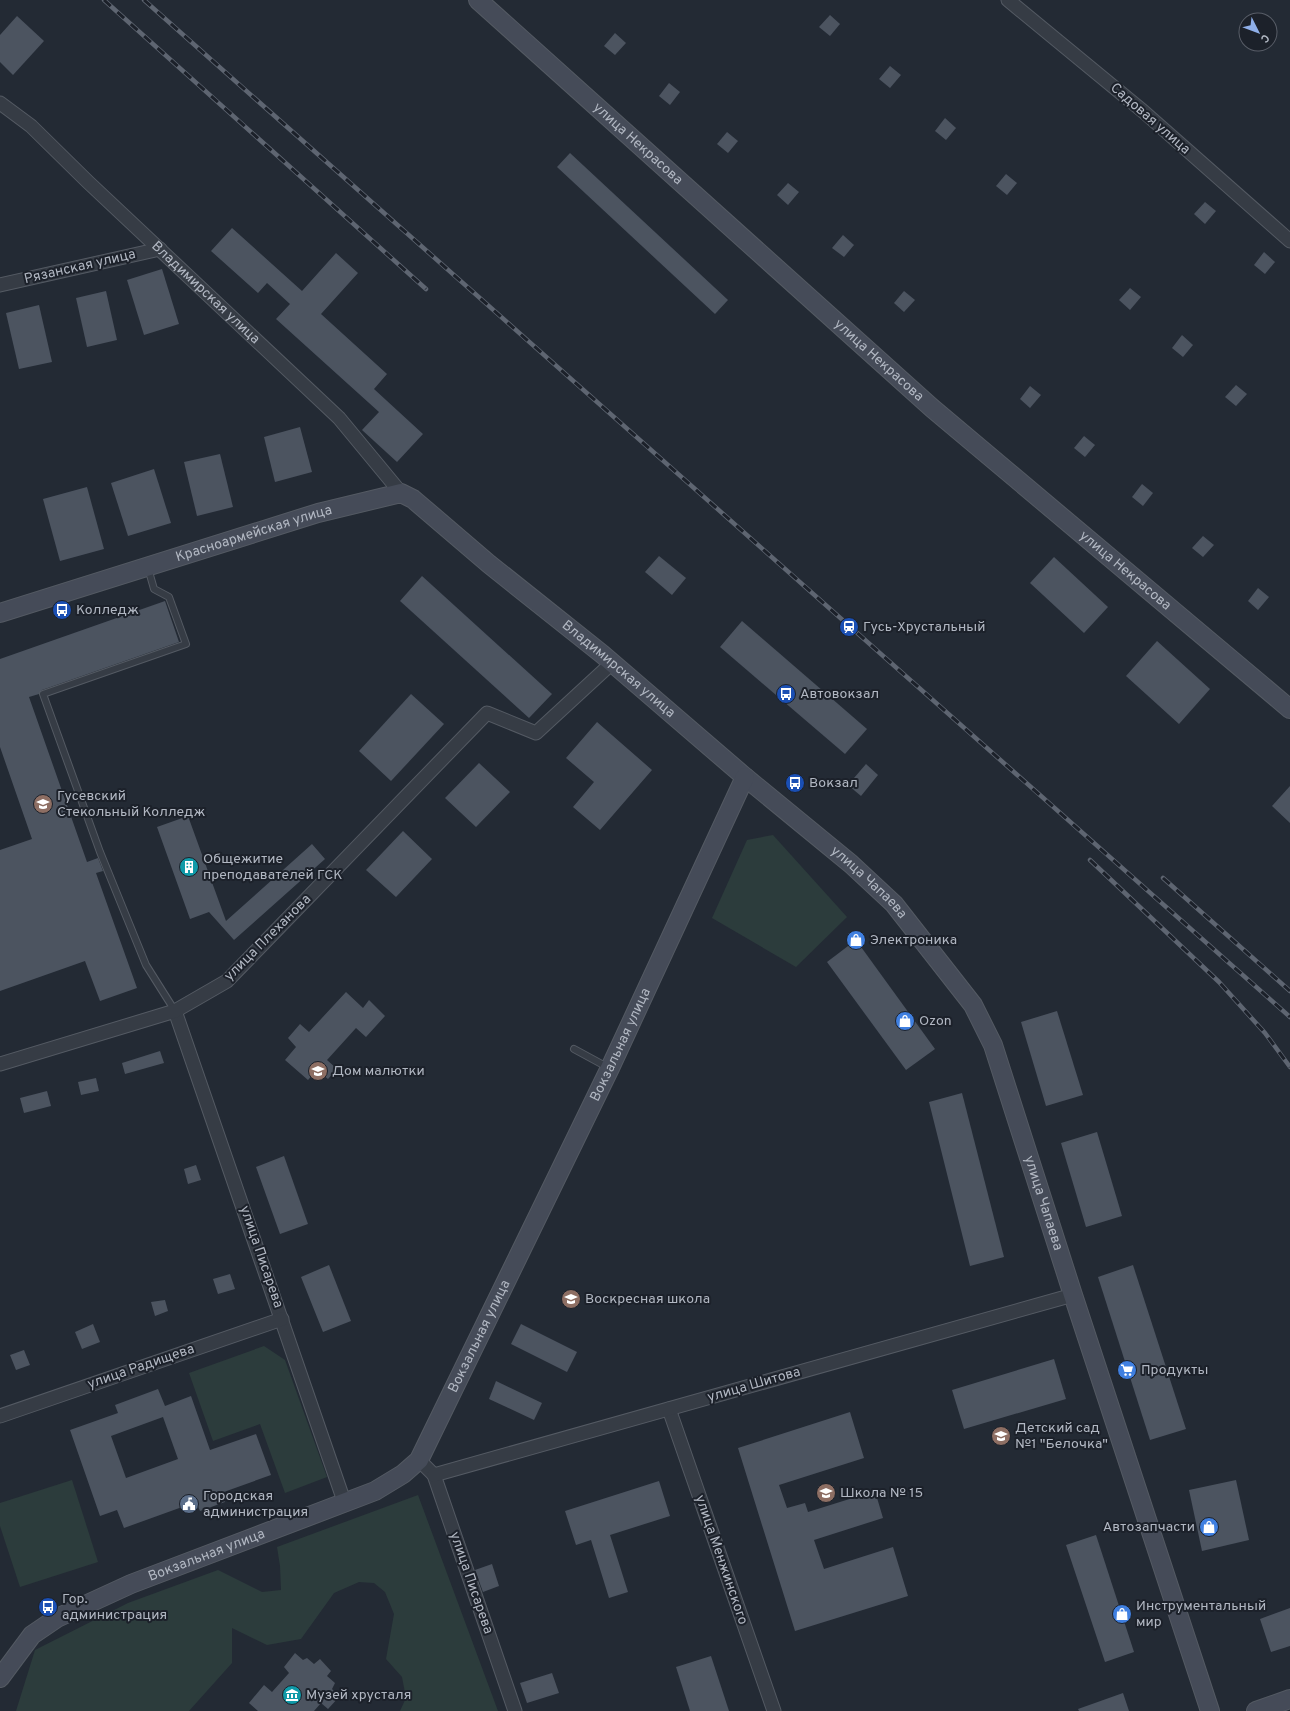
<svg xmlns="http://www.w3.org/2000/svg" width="1290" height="1711" viewBox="0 0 1290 1711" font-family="Overpass,sans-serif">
<rect width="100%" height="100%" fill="#232a34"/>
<g fill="#2c3c3c">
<path d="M 773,835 L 847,917 L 796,967 L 712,918 L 747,840 Z"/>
<path d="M 264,1346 L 285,1360 L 327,1477 L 285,1493 L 260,1424 L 213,1441 L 189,1373 Z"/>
<path d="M 72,1480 L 98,1562 L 20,1587 L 0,1526 L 0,1503 Z"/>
<path d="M 418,1495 L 498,1711 L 400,1711 L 406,1698 L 402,1677 L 386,1659 L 394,1614 L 385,1592 L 374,1583 L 359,1582 L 334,1593 L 301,1639 L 267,1645 L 232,1628 L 232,1663 L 189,1711 L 16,1711 L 35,1650 L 128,1603 L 218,1570 L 262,1592 L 281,1590 L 280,1566 L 277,1547 Z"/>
</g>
<g fill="#4c5460" fill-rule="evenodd">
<path d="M 830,15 L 840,24 L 830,36 L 819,27 Z"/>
<path d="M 17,16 L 44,41 L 13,75 L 0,62 L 0,35 Z"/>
<path d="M 615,33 L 626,43 L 615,55 L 604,46 Z"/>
<path d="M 890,66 L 901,75 L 890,88 L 879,79 Z"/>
<path d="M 669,83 L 680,92 L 670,105 L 659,96 Z"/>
<path d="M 945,118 L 956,128 L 946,140 L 935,131 Z"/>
<path d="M 727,132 L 738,141 L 728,153 L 717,144 Z"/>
<path d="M 570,153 L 728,300 L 715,314 L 557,167 Z"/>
<path d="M 1006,174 L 1017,183 L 1007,195 L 996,186 Z"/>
<path d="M 788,183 L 799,192 L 788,205 L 777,195 Z"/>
<path d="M 1205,202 L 1216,211 L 1205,224 L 1194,214 Z"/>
<path d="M 232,228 L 302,291 L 336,253 L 358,273 L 321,314 L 387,374 L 374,389 L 423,434 L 397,462 L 362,430 L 379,412 L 276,319 L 290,304 L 267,283 L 258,293 L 211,251 Z"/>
<path d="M 843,235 L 854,245 L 844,257 L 832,248 Z"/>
<path d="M 1264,252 L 1275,262 L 1265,274 L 1254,265 Z"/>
<path d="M 162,269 L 179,324 L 144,335 L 127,280 Z"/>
<path d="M 1130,288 L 1141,297 L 1130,310 L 1119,300 Z"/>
<path d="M 106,291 L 117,340 L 87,347 L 76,298 Z"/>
<path d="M 904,291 L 915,300 L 904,312 L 894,303 Z"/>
<path d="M 39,305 L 52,362 L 19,369 L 6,313 Z"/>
<path d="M 1182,335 L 1193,345 L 1183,357 L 1172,348 Z"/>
<path d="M 1236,385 L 1247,394 L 1236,406 L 1225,397 Z"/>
<path d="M 1030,386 L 1041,395 L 1030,408 L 1020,399 Z"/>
<path d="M 300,427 L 312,472 L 275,482 L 264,437 Z"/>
<path d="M 1084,436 L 1095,445 L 1085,457 L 1074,448 Z"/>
<path d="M 220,454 L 233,507 L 197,516 L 184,462 Z"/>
<path d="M 154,469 L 171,523 L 128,536 L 111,483 Z"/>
<path d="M 1142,484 L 1153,493 L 1143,506 L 1132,497 Z"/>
<path d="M 87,487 L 104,549 L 60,561 L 43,499 Z"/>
<path d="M 1203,536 L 1214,545 L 1203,557 L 1192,548 Z"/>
<path d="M 659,556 L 686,578 L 672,595 L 645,572 Z"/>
<path d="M 1054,557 L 1108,607 L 1084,633 L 1030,583 Z"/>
<path d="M 422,576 L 552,694 L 529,718 L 400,601 Z"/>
<path d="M 1258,588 L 1269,597 L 1258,610 L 1248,601 Z"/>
<path d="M 165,601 L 179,642 L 42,690 L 39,694 L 29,697 L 87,862 L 98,858 L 103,871 L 96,873 L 137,988 L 100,1001 L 85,961 L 0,991 L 0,850 L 32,839 L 0,747 L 0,659 Z"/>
<path d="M 742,621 L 867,729 L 845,754 L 720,647 Z"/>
<path d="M 1157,641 L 1210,689 L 1179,724 L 1126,676 Z"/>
<path d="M 411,694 L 444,724 L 391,781 L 359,751 Z"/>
<path d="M 597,722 L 652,770 L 600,830 L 573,807 L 594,782 L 566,758 Z"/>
<path d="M 479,763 L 510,792 L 476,827 L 445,798 Z"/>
<path d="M 866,764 L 878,775 L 861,796 L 848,785 Z"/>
<path d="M 1290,786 L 1290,823 L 1272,806 Z"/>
<path d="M 188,816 L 226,921 L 312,844 L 325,859 L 234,940 L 209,912 L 190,919 L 157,827 Z"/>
<path d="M 403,831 L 432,859 L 396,897 L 366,870 Z"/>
<path d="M 856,940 L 935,1049 L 906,1070 L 827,962 Z"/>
<path d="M 346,992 L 363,1008 L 369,1000 L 385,1016 L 366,1037 L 356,1028 L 327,1060 L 337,1069 L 328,1079 L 317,1070 L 308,1080 L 285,1060 L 296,1047 L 288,1038 L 300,1024 L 309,1032 Z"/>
<path d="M 1057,1011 L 1083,1095 L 1046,1106 L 1021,1022 Z"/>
<path d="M 160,1051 L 164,1063 L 125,1074 L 122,1063 Z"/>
<path d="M 96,1078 L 99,1091 L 81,1095 L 78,1082 Z"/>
<path d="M 47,1091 L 51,1106 L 24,1113 L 20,1098 Z"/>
<path d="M 962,1093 L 1004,1257 L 970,1266 L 929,1102 Z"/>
<path d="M 1097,1132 L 1122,1216 L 1086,1227 L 1061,1143 Z"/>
<path d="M 284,1156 L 308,1224 L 280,1234 L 256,1167 Z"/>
<path d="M 196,1165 L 201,1180 L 188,1184 L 184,1169 Z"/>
<path d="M 329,1265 L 351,1321 L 323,1332 L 301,1277 Z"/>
<path d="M 1133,1265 L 1186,1429 L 1150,1440 L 1098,1277 Z"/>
<path d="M 230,1274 L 235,1289 L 218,1294 L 213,1279 Z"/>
<path d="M 165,1300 L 168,1311 L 155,1316 L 151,1302 Z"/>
<path d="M 93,1324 L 100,1342 L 82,1349 L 75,1332 Z"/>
<path d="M 521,1324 L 577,1352 L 567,1372 L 511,1344 Z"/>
<path d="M 24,1350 L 30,1365 L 16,1370 L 10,1355 Z"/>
<path d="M 1054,1359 L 1066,1399 L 964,1429 L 952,1390 Z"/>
<path d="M 496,1381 L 542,1403 L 534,1420 L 489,1399 Z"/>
<path d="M 158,1389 L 165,1406 L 191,1396 L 210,1450 L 256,1434 L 271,1475 L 221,1493 L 225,1502 L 200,1511 L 196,1502 L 124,1528 L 117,1510 L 100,1516 L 70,1430 L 118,1413 L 115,1405 ZM 163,1417 L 178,1459 L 126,1478 L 111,1436 Z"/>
<path d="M 850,1412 L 864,1458 L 779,1485 L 787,1508 L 805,1503 L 808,1512 L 875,1491 L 883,1518 L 814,1540 L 824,1569 L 893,1547 L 908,1596 L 795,1631 L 738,1448 Z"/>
<path d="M 1236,1480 L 1249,1540 L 1202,1551 L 1189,1490 Z"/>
<path d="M 659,1481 L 670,1516 L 610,1535 L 628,1592 L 609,1598 L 591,1540 L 576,1545 L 565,1511 Z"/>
<path d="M 1096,1535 L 1134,1652 L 1105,1662 L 1066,1545 Z"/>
<path d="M 492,1564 L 499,1586 L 483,1592 L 475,1570 Z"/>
<path d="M 1290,1608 L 1290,1646 L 1271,1652 L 1260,1619 Z"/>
<path d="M 295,1653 L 303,1660 L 307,1658 L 314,1664 L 320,1659 L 331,1671 L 327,1676 L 335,1683 L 332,1689 L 339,1697 L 328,1709 L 321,1703 L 314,1711 L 258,1711 L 249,1703 L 264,1685 L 272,1692 L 289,1673 L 284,1667 Z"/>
<path d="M 711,1656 L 729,1711 L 690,1711 L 676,1667 Z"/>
<path d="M 552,1673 L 559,1693 L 527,1703 L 520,1683 Z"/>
<path d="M 1123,1693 L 1129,1711 L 1079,1711 L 1078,1709 Z"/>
</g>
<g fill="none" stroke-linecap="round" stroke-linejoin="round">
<g stroke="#545a63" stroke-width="8">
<g id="lane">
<path d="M 148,568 L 154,589 L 169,597 L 186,644 L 43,694 L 100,852 L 146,965 L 175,1011"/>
<path d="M 574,1049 L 609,1068"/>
</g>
</g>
<g stroke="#545a63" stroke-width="15">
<g id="street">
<path d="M 1008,0 L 1144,112 L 1290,241"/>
<path id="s1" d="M 0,103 L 31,126 L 88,182 L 339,418 L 401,493"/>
<path d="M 0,285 L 160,249"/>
<path d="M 175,1011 L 345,1504"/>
<path d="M 0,1064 L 175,1011 L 227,981 L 487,713 L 536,733 L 612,663"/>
<path d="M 669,1409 L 774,1711"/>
<path d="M 0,1416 L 282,1319"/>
<path d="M 419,1460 L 434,1475 L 515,1711"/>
<path d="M 434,1475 L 1073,1295"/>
</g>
</g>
<g stroke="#545a63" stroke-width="20">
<g id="secondary">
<path id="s2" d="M 478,0 L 932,408 L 1290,709"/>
<path id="s3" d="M 0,613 L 318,513 L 401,493 L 413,499 L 489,564 L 602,654 L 745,777 L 851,864 L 894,904 L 973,1005 L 993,1045 L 1073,1295 L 1210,1711"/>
<path id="s4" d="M 0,1678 L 32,1635 L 57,1618 L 131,1584 L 375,1491 L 403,1474 L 419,1460 L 610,1068 L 745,777"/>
<path d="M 1256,1711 L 1290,1699"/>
</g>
</g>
<use href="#lane" stroke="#363c45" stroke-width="6"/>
<use href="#street" stroke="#363c45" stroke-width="13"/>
<use href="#secondary" stroke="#454b58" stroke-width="18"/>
<g stroke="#5e6571" stroke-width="4.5">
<g id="rail">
<path d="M 104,0 L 426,289"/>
<path d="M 144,0 L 1290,1017"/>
<path d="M 1090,860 L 1219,982 L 1265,1033 L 1290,1067"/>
<path d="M 1163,878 L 1290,991"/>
</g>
</g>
<use href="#rail" stroke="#1c212a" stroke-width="3" stroke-dasharray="9" stroke-linecap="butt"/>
</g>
<defs>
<g id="bus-disc" transform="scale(1)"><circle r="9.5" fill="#1a4fb4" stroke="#1c212a"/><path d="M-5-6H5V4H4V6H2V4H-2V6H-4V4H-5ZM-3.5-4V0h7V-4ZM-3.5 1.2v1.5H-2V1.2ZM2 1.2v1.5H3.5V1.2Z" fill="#fff"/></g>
<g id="station-disc" transform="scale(1)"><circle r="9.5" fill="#1a4fb4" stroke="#1c212a"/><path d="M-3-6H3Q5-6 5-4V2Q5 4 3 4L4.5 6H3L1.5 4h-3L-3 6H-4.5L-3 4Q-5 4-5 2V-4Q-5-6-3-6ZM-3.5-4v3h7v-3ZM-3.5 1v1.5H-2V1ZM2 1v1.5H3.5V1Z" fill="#fff"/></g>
<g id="university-disc" transform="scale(1)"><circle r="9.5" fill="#8d6e63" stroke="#1c212a"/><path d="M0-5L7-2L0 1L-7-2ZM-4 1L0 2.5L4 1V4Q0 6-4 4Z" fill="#fff"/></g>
<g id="building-disc" transform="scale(1)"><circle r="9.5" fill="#0f9aa8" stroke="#1c212a"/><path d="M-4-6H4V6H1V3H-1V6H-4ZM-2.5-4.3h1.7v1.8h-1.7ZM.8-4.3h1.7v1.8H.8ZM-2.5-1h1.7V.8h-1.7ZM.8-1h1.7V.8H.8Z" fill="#fff"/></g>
<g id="shop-disc" transform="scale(1)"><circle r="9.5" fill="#3f7fe0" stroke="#1c212a"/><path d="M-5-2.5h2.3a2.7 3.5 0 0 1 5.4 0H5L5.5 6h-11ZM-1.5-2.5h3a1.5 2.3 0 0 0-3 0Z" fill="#fff"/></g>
<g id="school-disc" transform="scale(1)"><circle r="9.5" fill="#8d6e63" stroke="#1c212a"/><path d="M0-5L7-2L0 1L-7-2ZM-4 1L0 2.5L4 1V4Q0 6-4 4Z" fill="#fff"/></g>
<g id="supermarket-disc" transform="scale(1)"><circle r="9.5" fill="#3f7fe0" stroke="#1c212a"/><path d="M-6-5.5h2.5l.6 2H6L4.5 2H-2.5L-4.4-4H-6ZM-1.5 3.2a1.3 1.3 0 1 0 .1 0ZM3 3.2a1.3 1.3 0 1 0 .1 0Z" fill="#fff"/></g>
<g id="civic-disc" transform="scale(1)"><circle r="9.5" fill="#5c6f8a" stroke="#1c212a"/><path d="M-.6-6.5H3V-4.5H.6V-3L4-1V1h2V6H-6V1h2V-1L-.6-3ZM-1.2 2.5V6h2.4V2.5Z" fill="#fff"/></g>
<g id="museum-disc" transform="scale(1)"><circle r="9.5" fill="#0f9aa8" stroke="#1c212a"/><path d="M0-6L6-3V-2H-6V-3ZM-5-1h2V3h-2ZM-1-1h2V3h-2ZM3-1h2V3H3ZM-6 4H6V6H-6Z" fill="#fff"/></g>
</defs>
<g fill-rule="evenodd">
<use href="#bus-disc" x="62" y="610"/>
<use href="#station-disc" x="849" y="627"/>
<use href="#bus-disc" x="786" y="694"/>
<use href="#bus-disc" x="795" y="783"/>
<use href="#university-disc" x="43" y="804"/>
<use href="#building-disc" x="189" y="867"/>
<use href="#shop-disc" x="856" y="940"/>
<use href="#shop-disc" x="905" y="1021"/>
<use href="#school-disc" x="318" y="1071"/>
<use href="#school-disc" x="571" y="1299"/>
<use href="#supermarket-disc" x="1127" y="1370"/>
<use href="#school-disc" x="1001" y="1436"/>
<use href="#school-disc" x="826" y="1493"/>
<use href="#civic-disc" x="189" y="1504"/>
<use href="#shop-disc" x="1209" y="1527"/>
<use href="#bus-disc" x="48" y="1607"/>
<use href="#shop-disc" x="1122" y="1614"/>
<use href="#museum-disc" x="292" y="1695"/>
</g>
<g text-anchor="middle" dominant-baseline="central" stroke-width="4" stroke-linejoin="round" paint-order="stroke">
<g font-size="14" fill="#b1b7c2" stroke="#1c212a">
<text transform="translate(1150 119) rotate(41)">Садовая улица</text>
<text stroke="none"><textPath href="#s2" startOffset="215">улица Некрасова</textPath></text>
<text transform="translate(80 267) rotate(-13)">Рязанская улица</text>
<text stroke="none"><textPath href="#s1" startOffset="280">Владимирская улица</textPath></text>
<text stroke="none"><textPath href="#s2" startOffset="539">улица Некрасова</textPath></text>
<text stroke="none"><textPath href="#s3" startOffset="266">Красноармейская улица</textPath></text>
<text stroke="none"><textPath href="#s2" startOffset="863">улица Некрасова</textPath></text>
<text stroke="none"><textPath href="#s3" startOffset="699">Владимирская улица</textPath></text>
<text stroke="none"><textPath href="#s3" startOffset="1028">улица Чапаева</textPath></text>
<text transform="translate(268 938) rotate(-45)">улица Плеханова</text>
<text stroke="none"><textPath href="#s4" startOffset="942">Вокзальная улица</textPath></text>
<text stroke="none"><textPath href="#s3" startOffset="1400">улица Чапаева</textPath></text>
<text transform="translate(261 1257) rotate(71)">улица Писарева</text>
<text stroke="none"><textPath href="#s4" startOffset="618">Вокзальная улица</textPath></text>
<text transform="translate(141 1367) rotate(-19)">улица Радищева</text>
<text transform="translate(754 1385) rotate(-16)">улица Шитова</text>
<text stroke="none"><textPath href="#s4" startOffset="246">Вокзальная улица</textPath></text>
<text transform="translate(721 1560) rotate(71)">улица Менжинского</text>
<text transform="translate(471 1583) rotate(71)">улица Писарева</text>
</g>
<g font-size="14" fill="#b1b7c2" stroke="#1c212a" text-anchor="start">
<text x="76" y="610">Колледж</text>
<text x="863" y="627">Гусь-Хрустальный</text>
<text x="800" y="694">Автовокзал</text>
<text x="809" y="783">Вокзал</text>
<text x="57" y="796">Гусевский<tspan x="57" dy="16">Стекольный Колледж</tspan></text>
<text x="203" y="859">Общежитие<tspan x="203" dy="16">преподавателей ГСК</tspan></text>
<text x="870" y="940">Электроника</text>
<text x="919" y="1021">Ozon</text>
<text x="332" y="1071">Дом малютки</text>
<text x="585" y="1299">Воскресная школа</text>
<text x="1141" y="1370">Продукты</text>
<text x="1015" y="1428">Детский сад<tspan x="1015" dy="16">№1 "Белочка"</tspan></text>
<text x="840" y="1493">Школа № 15</text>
<text x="203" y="1496">Городская<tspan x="203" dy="16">администрация</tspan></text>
<text x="1195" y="1527" text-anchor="end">Автозапчасти</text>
<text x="62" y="1599">Гор.<tspan x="62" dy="16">администрация</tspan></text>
<text x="1136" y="1606">Инструментальный<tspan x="1136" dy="16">мир</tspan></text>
<text x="306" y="1695">Музей хрусталя</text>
</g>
</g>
<g transform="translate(1258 32) rotate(132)"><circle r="19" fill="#1c212a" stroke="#585d67"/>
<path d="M0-3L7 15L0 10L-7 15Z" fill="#8fafe9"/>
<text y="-6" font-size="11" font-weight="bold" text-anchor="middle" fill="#b1b7c2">С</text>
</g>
</svg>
